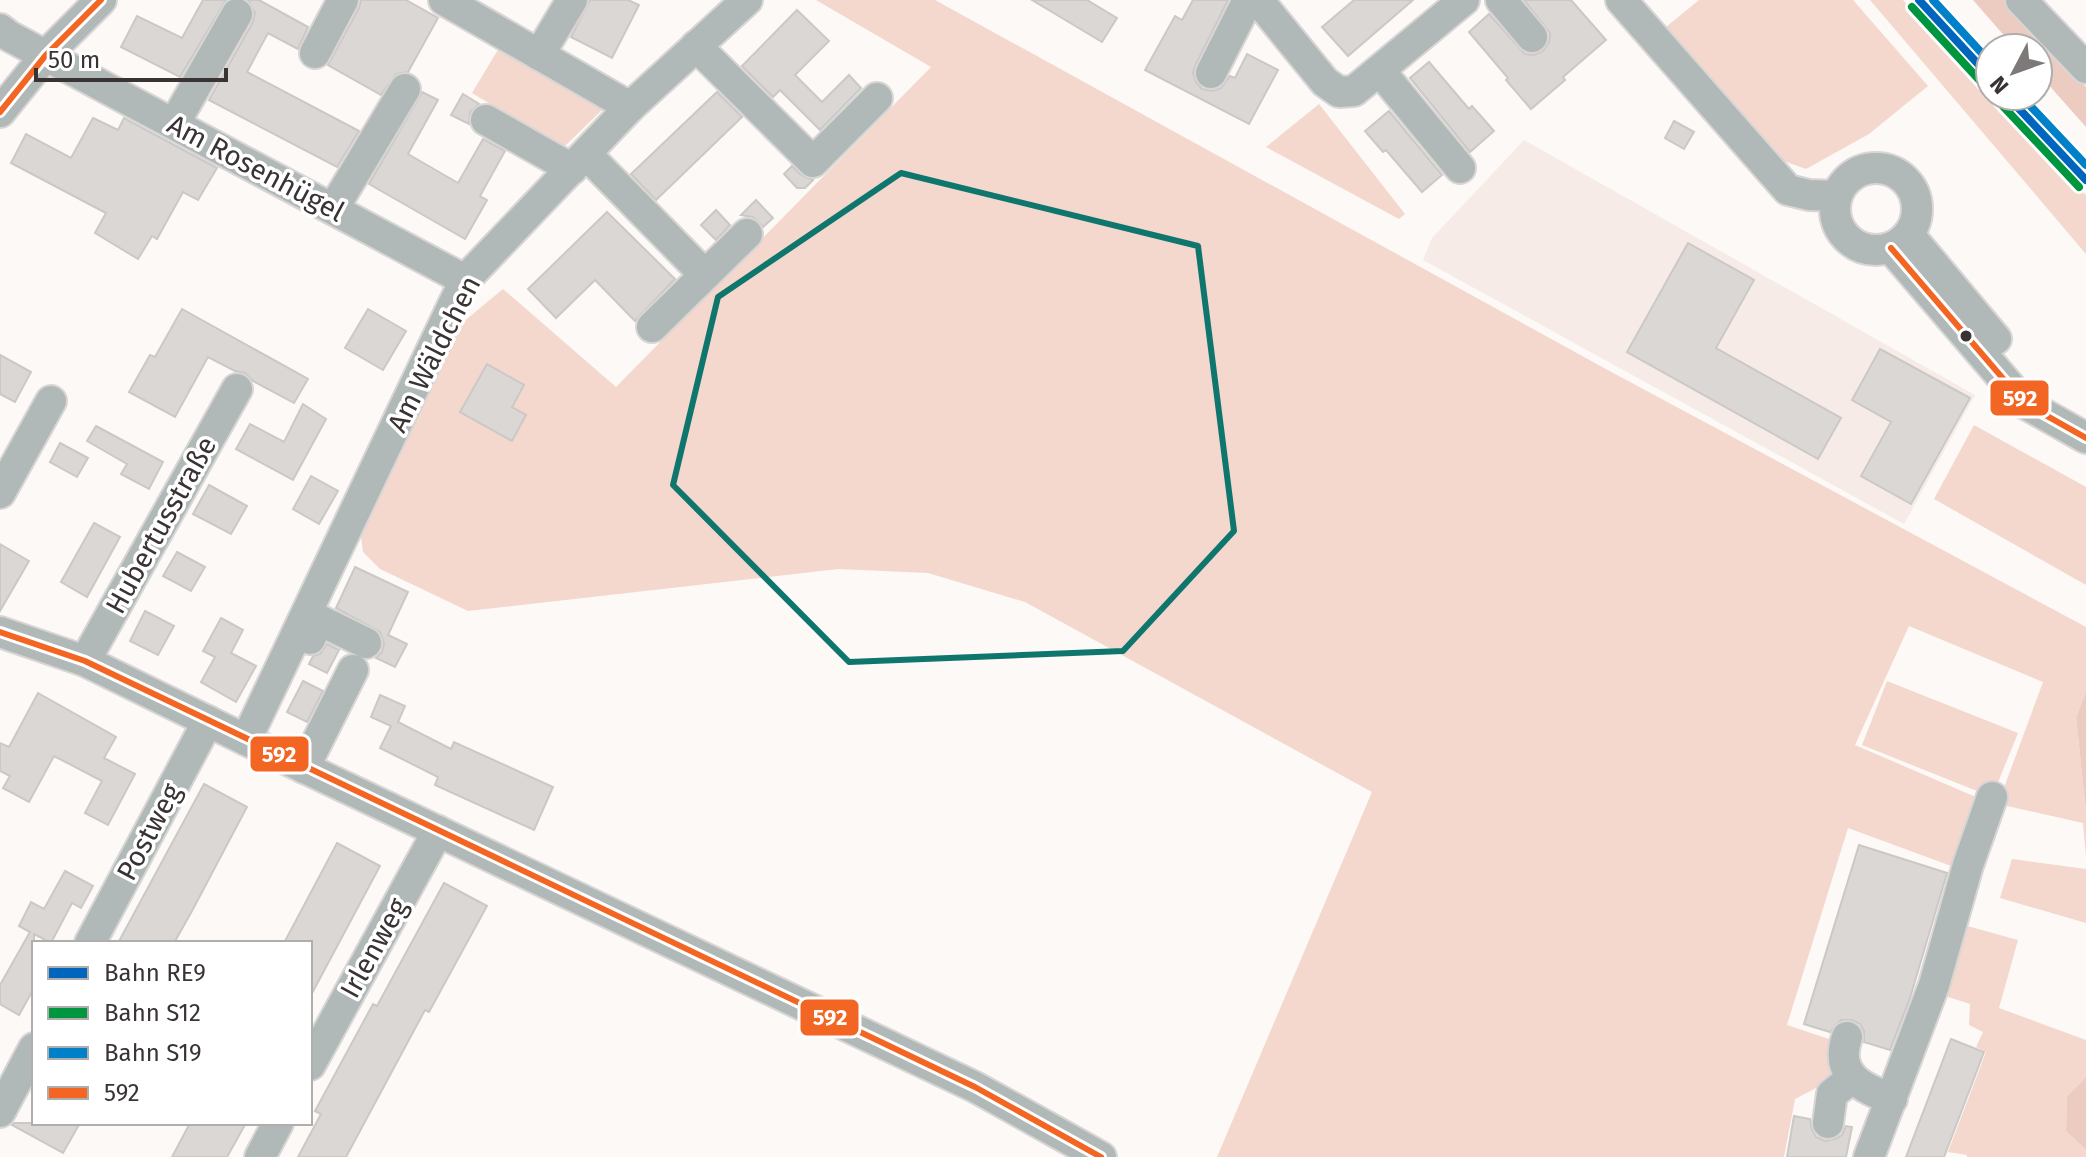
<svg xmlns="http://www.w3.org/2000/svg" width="2086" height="1157" viewBox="0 0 2086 1157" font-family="'Fira Sans',sans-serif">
<rect width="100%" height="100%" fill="#fcf9f7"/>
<path fill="#f6ebe7" d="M 1524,140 L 1975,395 L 1904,524 L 1423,260 L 1432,238 Z"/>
<g fill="#f4d7cd">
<path d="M 816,0 L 935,0 L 1604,368 L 2086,627 L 2086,692 L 2076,717 L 2086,813 L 2086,857 L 2083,823 L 1998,804 L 2043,682 L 1909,626 L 1855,745 L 1978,798 L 1954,867 L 1848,828 L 1787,1025 L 1832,1040 L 1841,1075 L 1795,1099 L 1784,1157 L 1217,1157 L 1372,792 L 1025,602 L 928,573 L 838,569 L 468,611 L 380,569 L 363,552 L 361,536 L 462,323 L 503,289 L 616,387 L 931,67 Z"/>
<path d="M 1699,0 L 1853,0 L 1928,86 L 1869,134 L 1806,169 L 1778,159 L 1666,27 Z"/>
<path d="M 1870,0 L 1903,0 L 1990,93 L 1990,96 L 1993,96 L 2086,195 L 2086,254 Z"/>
<path d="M 499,48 L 603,109 L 563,148 L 472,93 Z"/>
<path d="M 1319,104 L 1405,214 L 1399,219 L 1266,147 Z"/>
<path d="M 1974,425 L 2086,487 L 2086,585 L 1934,499 Z"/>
<path d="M 1887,681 L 2018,733 L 1992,797 L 1862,745 Z"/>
<path d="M 2012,859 L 2086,869 L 2086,923 L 2000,898 Z"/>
<path d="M 1960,924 L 2018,940 L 1999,1008 L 2086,1040 L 2086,1077 L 2067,1096 L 2066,1131 L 2086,1150 L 2086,1157 L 1967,1157 L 1967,1155 L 1948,1152 L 1986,1052 L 1976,1047 L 1983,1032 L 1969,1025 L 1970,1004 L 1936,993 Z"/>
</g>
<g fill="#ecccc1">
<path d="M 1973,0 L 2006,0 L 2086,87 L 2086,127 L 2038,73 L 2038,48 L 2015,48 Z"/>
<path d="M 2086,692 L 2086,813 L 2076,717 Z"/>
<path d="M 2086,1077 L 2086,1150 L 2066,1131 L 2067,1096 Z"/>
</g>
<g fill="#dbd7d5" stroke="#cbc8c6" stroke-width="2">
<path d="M 203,0 L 226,0 L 180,77 L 121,47 L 137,16 L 182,38 Z"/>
<path d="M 248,0 L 259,0 L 308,27 L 298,49 L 268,33 L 247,72 L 359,131 L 337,167 L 209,100 L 253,22 L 255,13 Z"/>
<path d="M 361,0 L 406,0 L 438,18 L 408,72 L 396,74 L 381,95 L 328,65 L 359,8 Z"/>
<path d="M 590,0 L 628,0 L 639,5 L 612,58 L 571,37 Z"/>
<path d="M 1032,0 L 1087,0 L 1117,18 L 1102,42 Z"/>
<path d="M 1193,0 L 1228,0 L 1195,66 L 1193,73 L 1196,82 L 1202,89 L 1213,91 L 1221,88 L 1230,76 L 1235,78 L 1247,54 L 1278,70 L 1249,124 L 1145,70 L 1175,16 L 1182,20 Z"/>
<path d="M 1354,0 L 1413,0 L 1348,56 L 1322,27 Z"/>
<path d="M 1524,0 L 1571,0 L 1606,40 L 1563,77 L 1565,80 L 1531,109 L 1506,80 L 1508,78 L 1469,32 L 1489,14 L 1525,54 L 1534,55 L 1543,51 L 1549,42 L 1550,33 Z"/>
<path d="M 797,10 L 829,41 L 795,75 L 822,102 L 849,75 L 861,88 L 820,130 L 780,90 L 773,97 L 742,66 Z"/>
<path d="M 1429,62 L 1469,109 L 1472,106 L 1494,131 L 1470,152 L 1410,78 Z"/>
<path d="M 422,92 L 438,100 L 408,154 L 458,183 L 483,139 L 505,151 L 480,196 L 487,200 L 465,239 L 369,184 Z"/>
<path d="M 717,92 L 742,117 L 656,200 L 631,174 Z"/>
<path d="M 463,94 L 479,104 L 470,112 L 469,124 L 451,115 Z"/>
<path d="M 1389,111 L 1442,175 L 1422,192 L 1386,150 L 1383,152 L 1365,131 Z"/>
<path d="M 93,118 L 118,130 L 124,118 L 217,168 L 198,200 L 183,192 L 157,239 L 152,236 L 138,259 L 95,233 L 106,213 L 11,163 L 26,134 L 71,158 Z"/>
<path d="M 1674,121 L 1694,132 L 1684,149 L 1665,138 Z"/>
<path d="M 792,166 L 801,175 L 813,180 L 805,188 L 797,188 L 784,174 Z"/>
<path d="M 756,200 L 773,218 L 763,227 L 753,217 L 741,215 Z"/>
<path d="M 716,210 L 730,225 L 716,240 L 701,225 Z"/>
<path d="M 607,212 L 675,279 L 635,321 L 595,280 L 556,318 L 528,289 Z"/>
<path d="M 1688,243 L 1754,280 L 1716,348 L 1841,418 L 1818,459 L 1627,352 Z"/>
<path d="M 182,309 L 308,379 L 294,403 L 253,381 L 245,373 L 235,371 L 208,357 L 175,417 L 129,392 L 150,355 L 155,357 Z"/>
<path d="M 368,309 L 406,331 L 383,370 L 345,348 Z"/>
<path d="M 1880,349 L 1970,398 L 1911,504 L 1861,476 L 1891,422 L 1852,400 Z"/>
<path d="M 0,355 L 31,372 L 15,402 L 0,394 Z"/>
<path d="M 487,364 L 524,385 L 512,407 L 526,415 L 512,441 L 460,412 Z"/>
<path d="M 303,404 L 326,419 L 293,480 L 236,449 L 250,424 L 284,442 Z"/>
<path d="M 96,426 L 163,462 L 149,489 L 121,474 L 127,464 L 87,441 Z"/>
<path d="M 60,443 L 88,458 L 77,477 L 50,462 Z"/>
<path d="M 311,476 L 338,491 L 319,524 L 293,509 Z"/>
<path d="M 209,485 L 247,506 L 231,534 L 193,514 Z"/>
<path d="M 94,523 L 120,537 L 87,597 L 61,582 Z"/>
<path d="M 0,544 L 29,561 L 0,611 Z"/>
<path d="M 177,552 L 205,567 L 191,591 L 163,576 Z"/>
<path d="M 355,567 L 408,592 L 388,635 L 407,644 L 395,667 L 376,658 L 382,652 L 384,643 L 380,632 L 336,608 Z"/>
<path d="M 145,611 L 174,626 L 158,655 L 130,641 Z"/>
<path d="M 221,618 L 243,630 L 231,653 L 256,666 L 236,702 L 201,682 L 215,657 L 203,651 Z"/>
<path d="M 327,644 L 339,650 L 327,673 L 309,664 L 313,656 L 320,654 Z"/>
<path d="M 303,681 L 323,691 L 307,722 L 287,712 Z"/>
<path d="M 38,693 L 116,737 L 104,758 L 135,774 L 108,825 L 85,813 L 102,781 L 54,756 L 29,802 L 3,788 L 10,776 L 0,771 L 0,743 L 9,747 Z"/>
<path d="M 380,695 L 405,706 L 398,722 L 451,749 L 454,742 L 553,787 L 534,830 L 435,785 L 438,777 L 380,748 L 391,726 L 371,717 Z"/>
<path d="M 204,784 L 247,807 L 192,911 L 174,943 L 118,943 Z"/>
<path d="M 337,843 L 380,866 L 310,997 L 310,943 L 284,943 Z"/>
<path d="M 1859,845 L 1947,873 L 1910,998 L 1890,1050 L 1864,1042 L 1864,1031 L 1860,1024 L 1852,1020 L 1841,1020 L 1830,1032 L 1804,1024 Z"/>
<path d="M 65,871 L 93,886 L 81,908 L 72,903 L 51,943 L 34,934 L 34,988 L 19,1015 L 0,1004 L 0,985 L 30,932 L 19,926 L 31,902 L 44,909 Z"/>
<path d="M 444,883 L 487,906 L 429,1012 L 425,1010 L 346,1157 L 298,1157 L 321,1114 L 315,1111 L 373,1004 L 377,1006 Z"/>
<path d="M 1951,1039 L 1984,1052 L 1944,1157 L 1906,1157 Z"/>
<path d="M 1794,1116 L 1810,1119 L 1812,1130 L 1816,1137 L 1825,1141 L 1835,1139 L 1842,1135 L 1846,1126 L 1852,1127 L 1846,1157 L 1787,1157 Z"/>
<path d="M 14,1123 L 80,1123 L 63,1153 L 12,1125 Z"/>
<path d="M 190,1123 L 246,1123 L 227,1157 L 172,1157 Z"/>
</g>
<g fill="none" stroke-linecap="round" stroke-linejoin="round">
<g stroke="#d8d6d5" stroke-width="34">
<g id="minor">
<path d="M 444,0 L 630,107"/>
<path d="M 1258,0 L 1325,82 L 1339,92 L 1354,91 L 1464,0"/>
<path d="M 1501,0 L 1532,37"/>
<path d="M 1621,0 L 1788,190 L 1809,195 L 1837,196"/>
<path d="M 2021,0 L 2086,68"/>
<path d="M 0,29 L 9,36 L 465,280"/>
<path d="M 696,46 L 813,162 L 877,98"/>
<path d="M 315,53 L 343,0"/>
<path d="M 539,55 L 572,0"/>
<path d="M 1380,71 L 1460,168"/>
<path d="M 1211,73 L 1248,0"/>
<path d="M 0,112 L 46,55 L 101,0"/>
<path d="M 486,120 L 572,169"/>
<path d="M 174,124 L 237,14"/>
<path d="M 586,154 L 705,275 L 747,234"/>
<circle cx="1876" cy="209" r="41"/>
<path d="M 333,209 L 405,89"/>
<path d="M 1909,235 L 1996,339"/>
<path d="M 1891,248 L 2024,403 L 2086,438"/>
<path d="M 652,327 L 705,275"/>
<path d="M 0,493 L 51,401"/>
<path d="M 0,632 L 85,661 L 246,740 L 975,1087 L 1101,1157"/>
<path d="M 300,633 L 310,639 L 319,620 L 366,643"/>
<path d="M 85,661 L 237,389"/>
<path d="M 246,740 L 465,280 L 630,107 L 747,0"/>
<path d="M 304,768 L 353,670"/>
<path d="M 90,943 L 208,721"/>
<path d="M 1847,1037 C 1834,1075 1862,1088 1892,1099"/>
<path d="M 310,1065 L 438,831"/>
<path d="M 0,1112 L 34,1048"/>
<path d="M 1828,1123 L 1832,1094 L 1852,1078"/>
<path d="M 260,1157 L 278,1123"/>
<path d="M 1869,1157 L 1934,985 L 1968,865 L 1992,797"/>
</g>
</g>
<use href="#minor" stroke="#b1b8b8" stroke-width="30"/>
<g stroke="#fff" stroke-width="12">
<g id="bus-1">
<path d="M 0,112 L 46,55 L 101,0"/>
<path d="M 1891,248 L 2024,403 L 2086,438"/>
<path d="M 0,632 L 85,661 L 975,1087 L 1101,1157"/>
</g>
</g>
<use href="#bus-1" stroke="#f26522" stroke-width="6"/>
<g stroke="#fff" stroke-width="14">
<g id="rail-1">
<path d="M 1919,0 L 1990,77"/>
<path d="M 2007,96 L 2086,180"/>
</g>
</g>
<g stroke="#fff" stroke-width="14">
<g id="rail-2">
<path d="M 1912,7 L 1983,84"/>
<path d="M 2000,103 L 2079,187"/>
</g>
</g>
<g stroke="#fff" stroke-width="14">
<g id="rail-3">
<path d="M 1933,0 L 1990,62"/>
<path d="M 2021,96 L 2086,165"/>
</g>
</g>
<use href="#rail-1" stroke="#0065bd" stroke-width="8"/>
<use href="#rail-2" stroke="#009640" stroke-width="8"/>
<use href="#rail-3" stroke="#0080c8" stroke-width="8"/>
</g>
<path fill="none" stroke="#0f766e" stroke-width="6" stroke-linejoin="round" d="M 901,173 L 1198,246 L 1234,531 L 1123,651 L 849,662 L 673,485 L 718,297 Z"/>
<circle fill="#393433" stroke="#fff" stroke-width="3" cx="1966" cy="336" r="7"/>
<g text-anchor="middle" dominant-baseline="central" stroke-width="7" stroke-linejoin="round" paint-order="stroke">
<g font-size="28" fill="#393433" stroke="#fff">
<text transform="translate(256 168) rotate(28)">Am Rosenhügel</text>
<text transform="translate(434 354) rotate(-63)">Am Wäldchen</text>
<text transform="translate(161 525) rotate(-61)">Hubertusstraße</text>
<text transform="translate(149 832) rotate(-62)">Postweg</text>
<text transform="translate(374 948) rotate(-61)">Irlenweg</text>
</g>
</g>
<g stroke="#fff" stroke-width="3">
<rect x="1989" y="379" width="61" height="38" rx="8" fill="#f26522"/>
<rect x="249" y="735" width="61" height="38" rx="8" fill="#f26522"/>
<rect x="799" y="998" width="61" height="39" rx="8" fill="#f26522"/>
</g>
<g font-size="22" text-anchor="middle" font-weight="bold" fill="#fff">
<text x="2020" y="406">592</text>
<text x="279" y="762">592</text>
<text x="830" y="1025">592</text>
</g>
<rect x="32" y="941" width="280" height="184" fill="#ffffff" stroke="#b0aead" stroke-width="2"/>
<rect x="48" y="967" width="40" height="12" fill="#0065bd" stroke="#b0aead" stroke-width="2"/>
<text x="104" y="981" font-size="24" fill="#393433">Bahn RE9</text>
<rect x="48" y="1007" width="40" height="12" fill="#009640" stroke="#b0aead" stroke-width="2"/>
<text x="104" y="1021" font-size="24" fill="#393433">Bahn S12</text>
<rect x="48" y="1047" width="40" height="12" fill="#0080c8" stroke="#b0aead" stroke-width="2"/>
<text x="104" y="1061" font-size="24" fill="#393433">Bahn S19</text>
<rect x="48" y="1087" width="40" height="12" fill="#f26522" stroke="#b0aead" stroke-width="2"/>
<text x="104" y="1101" font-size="24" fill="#393433">592</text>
<g transform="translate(2014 72) rotate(229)"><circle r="38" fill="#ffffff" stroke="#b0aead" stroke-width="2"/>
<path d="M0-6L14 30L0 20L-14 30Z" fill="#7d7978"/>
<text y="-12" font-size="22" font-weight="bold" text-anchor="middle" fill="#393433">N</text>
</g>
<path d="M36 68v12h190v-12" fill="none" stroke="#393433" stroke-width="4"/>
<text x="48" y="68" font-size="24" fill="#393433" stroke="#ffffff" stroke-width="6" paint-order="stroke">50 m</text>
</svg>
